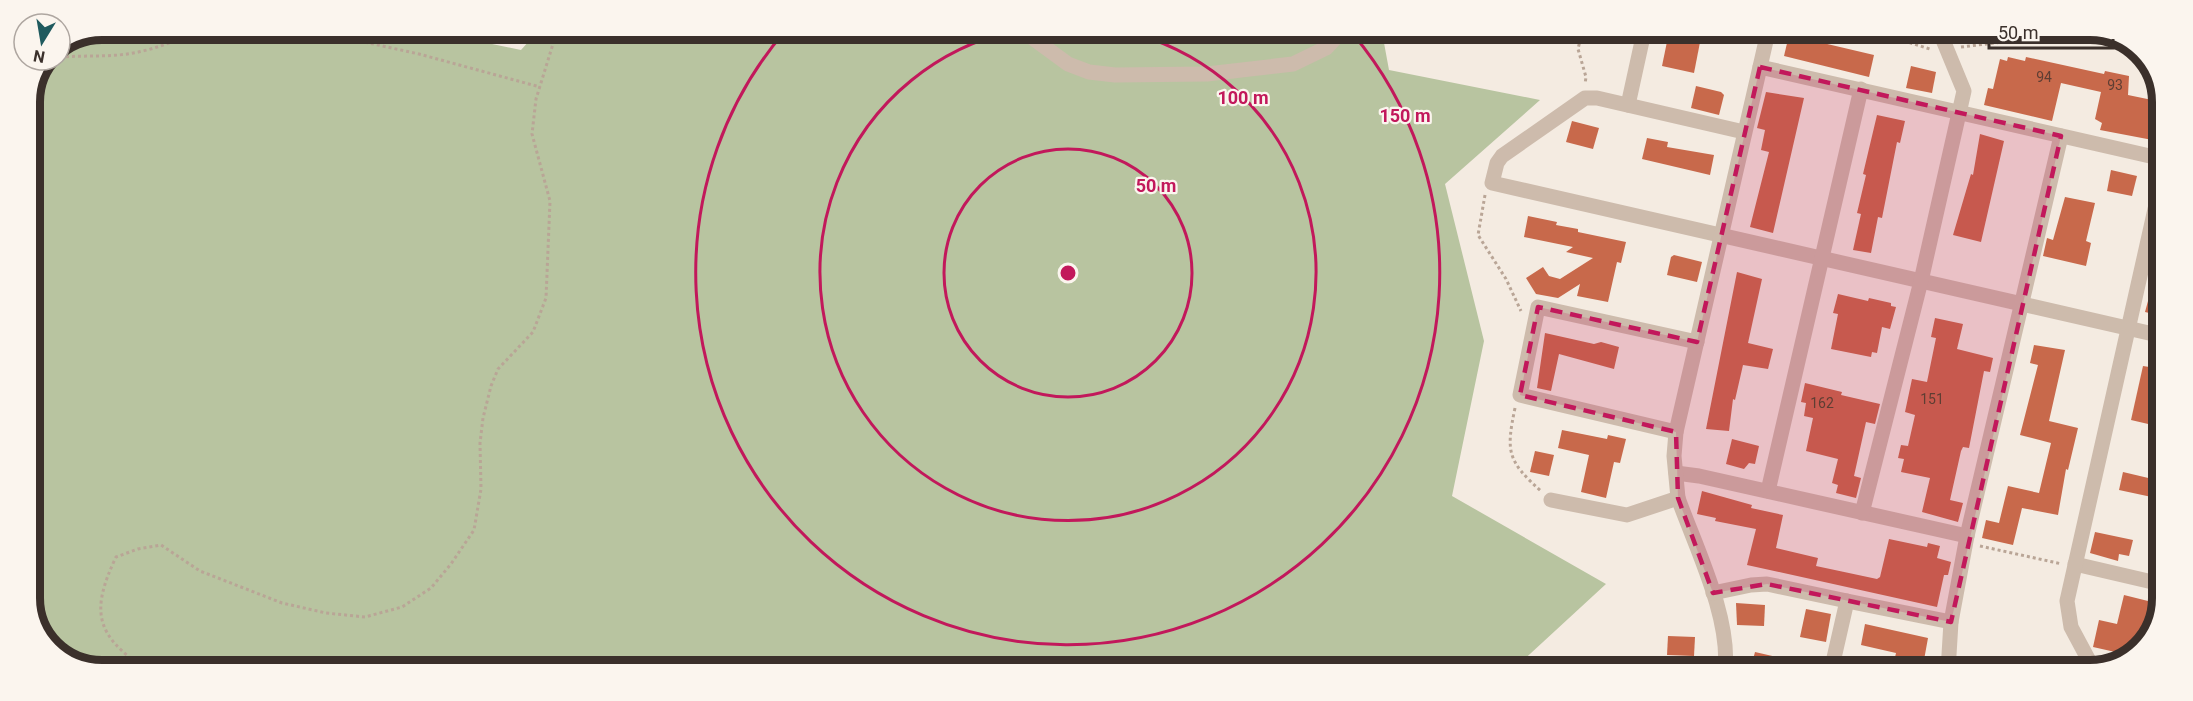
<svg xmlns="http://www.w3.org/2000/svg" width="2193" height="701" viewBox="0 0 2193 701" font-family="Roboto,sans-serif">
<rect width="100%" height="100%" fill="#f4ebe1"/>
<path fill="#b8c4a0" d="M 103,30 L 425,30 L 521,50 L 538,31 L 1382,32 L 1389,70 L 1540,100 L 1445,184 L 1484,341 L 1452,496 L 1606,584 L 1516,667 L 1502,670 L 83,668 L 48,646 L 30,604 L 30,102 L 48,60 L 60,60 L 60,47 Z"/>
<g fill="#c8694b">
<path d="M 1669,32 L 1702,32 L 1694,73 L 1662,66 Z"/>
<path d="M 1789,35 L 1874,55 L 1869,77 L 1784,56 Z"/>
<path d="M 2008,57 L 2025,61 L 2026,57 L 2104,74 L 2105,71 L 2129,76 L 2128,95 L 2157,101 L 2155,109 L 2163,110 L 2163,142 L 2100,130 L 2102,123 L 2095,119 L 2101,92 L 2061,83 L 2052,121 L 1984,105 L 1988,88 L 1993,89 L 2000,59 L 2007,61 Z"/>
<path d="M 1911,66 L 1936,72 L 1932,93 L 1906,88 Z"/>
<path d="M 1696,86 L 1721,92 L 1724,95 L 1719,115 L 1691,108 Z"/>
<path d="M 1766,92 L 1804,98 L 1773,233 L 1750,227 L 1769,152 L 1761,150 L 1765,130 L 1757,128 Z"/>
<path d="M 1877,115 L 1905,121 L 1900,143 L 1897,142 L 1882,218 L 1878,217 L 1871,253 L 1853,250 L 1861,214 L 1857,213 L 1866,175 L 1863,174 Z"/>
<path d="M 1572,121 L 1599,128 L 1593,149 L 1566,142 Z"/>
<path d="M 1980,134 L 2004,141 L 1981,242 L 1953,235 L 1971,174 L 1973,175 Z"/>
<path d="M 1647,138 L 1668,142 L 1667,147 L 1714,155 L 1710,175 L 1642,159 Z"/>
<path d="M 2111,170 L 2137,176 L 2132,196 L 2107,191 Z"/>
<path d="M 2065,197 L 2095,203 L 2086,241 L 2091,243 L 2086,266 L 2043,256 L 2047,238 L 2053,240 Z"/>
<path d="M 1528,216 L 1557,222 L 1556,225 L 1578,229 L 1578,232 L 1626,242 L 1621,263 L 1617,262 L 1608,302 L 1577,296 L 1580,284 L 1558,298 L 1536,294 L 1526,278 L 1543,267 L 1549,276 L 1560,279 L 1593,258 L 1566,252 L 1573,247 L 1524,237 Z"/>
<path d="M 1674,255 L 1702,262 L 1697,282 L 1667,275 L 1671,257 Z"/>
<path d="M 2157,268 L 2162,268 L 2162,316 L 2145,312 Z"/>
<path d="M 1737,272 L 1762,279 L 1748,343 L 1773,349 L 1768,369 L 1743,365 L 1735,400 L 1733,399 L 1729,431 L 1706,429 Z"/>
<path d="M 1838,294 L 1868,301 L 1869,298 L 1891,303 L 1891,306 L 1896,307 L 1890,329 L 1882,327 L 1877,353 L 1872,352 L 1871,357 L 1831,349 L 1838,314 L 1833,313 Z"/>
<path d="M 1935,318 L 1963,324 L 1957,349 L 1993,358 L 1990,372 L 1984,371 L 1969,448 L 1963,447 L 1961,451 L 1950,500 L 1963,503 L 1958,522 L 1922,512 L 1930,478 L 1901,472 L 1904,459 L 1898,458 L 1901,445 L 1908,446 L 1915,415 L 1905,412 L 1912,379 L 1927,382 L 1936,338 L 1931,337 Z"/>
<path d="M 1545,333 L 1594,344 L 1601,342 L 1619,347 L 1614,369 L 1559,354 L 1551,391 L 1537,388 Z"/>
<path d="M 2034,345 L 2065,350 L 2049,421 L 2078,428 L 2068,470 L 2066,469 L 2058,515 L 2022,508 L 2013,545 L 1982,538 L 1986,520 L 1999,523 L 2008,486 L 2039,493 L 2051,443 L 2020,435 L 2038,365 L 2030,363 Z"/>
<path d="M 2143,366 L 2162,369 L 2161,427 L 2131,420 Z"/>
<path d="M 1805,383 L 1842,392 L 1841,395 L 1880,404 L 1875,424 L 1866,422 L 1854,476 L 1861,478 L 1856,498 L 1836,493 L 1838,485 L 1832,483 L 1838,459 L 1806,451 L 1813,418 L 1804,416 L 1806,403 L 1801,402 Z"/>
<path d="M 1562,430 L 1607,439 L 1608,435 L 1626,439 L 1620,463 L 1614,462 L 1606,498 L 1581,492 L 1589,455 L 1558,448 Z"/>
<path d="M 1732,439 L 1759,446 L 1755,464 L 1749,463 L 1744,469 L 1726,464 Z"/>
<path d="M 1535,451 L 1554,455 L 1549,476 L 1530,472 Z"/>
<path d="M 2123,472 L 2161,481 L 2161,499 L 2119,490 Z"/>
<path d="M 1702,491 L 1752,505 L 1751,508 L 1783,515 L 1776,548 L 1818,558 L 1816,566 L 1877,579 L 1880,577 L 1889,539 L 1927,547 L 1928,543 L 1940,546 L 1937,558 L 1951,562 L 1948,575 L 1944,575 L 1937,607 L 1747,565 L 1756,529 L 1715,521 L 1716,518 L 1697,514 Z"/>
<path d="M 2095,532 L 2133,540 L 2129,556 L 2119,554 L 2118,561 L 2090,553 Z"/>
<path d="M 2124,595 L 2160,604 L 2160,618 L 2133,656 L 2093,647 L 2099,620 L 2117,624 Z"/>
<path d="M 1736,603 L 1765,605 L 1764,626 L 1737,625 Z"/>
<path d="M 1806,609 L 1831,614 L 1826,642 L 1800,637 Z"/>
<path d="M 1865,624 L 1928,638 L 1922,671 L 1892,671 L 1896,653 L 1861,645 Z"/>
<path d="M 1668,636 L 1695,637 L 1694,656 L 1667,655 Z"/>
<path d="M 1755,652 L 1781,658 L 1778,671 L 1750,671 Z"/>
</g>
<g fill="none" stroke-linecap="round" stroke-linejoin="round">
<g stroke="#b9a596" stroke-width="3" stroke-dasharray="3 3" stroke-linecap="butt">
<path d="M 252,30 L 337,36 L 419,54 L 540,87"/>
<path d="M 1582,32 L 1578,49 L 1586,77 L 1585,84"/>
<path d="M 1875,32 L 1930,49"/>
<path d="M 1961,47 L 2078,33"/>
<path d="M 60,57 C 88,55 116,58 143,51 C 169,45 192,32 219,30"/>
<path d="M 1485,195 L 1478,235 L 1506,279 L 1521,311"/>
<path d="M 1515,408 C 1506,451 1507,461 1541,491"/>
<path d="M 1980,546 L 2062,564"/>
<path d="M 146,669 C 94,635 91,610 116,557 L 138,549 L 161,545 L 200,571 L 282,603 L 326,613 L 365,617 L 402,607 L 431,588 L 451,564 L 474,530 L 481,489 L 480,443 L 483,418 L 491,386 L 498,369 L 533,332 L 546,298 L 550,201 L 532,134 L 536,99 L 557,31"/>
</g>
<g stroke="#cdbbac" stroke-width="15">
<path d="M 1023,31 L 1068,64 L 1089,72 L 1115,75 L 1207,74 L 1293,64 L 1326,48 L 1341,32"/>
<path d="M 1760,67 L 1768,32"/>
<path d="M 1628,105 L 1644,32"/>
<path d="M 1744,132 L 1597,98 L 1585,98 L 1502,156 L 1497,163 L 1492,183 L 2162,336"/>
<path d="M 1676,432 L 1520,395 L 1538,307 L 1697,342"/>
<path d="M 1676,473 L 1699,476 L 1967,536"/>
<path d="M 1768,491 L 1861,89"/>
<path d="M 1678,498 C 1696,548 1731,618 1725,671"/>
<path d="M 1551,500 L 1627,515 L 1678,498 L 1674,456 L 1676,432 L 1760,67 L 2163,159"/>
<path d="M 1862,513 L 1921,281 L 1964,91 L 1943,40 L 1943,32"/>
<path d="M 2075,564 L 2161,584"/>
<path d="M 1713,593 L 1751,585 L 1767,584 L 1847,601"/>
<path d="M 1951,622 L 1967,536 L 2061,136"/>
<path d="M 2094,670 L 2071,627 L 2067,601 L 2162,178"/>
<path d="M 1831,671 L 1847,601 L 1951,622 L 1948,671"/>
</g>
</g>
<path fill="#c2185b" fill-opacity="0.2" stroke="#c2185b" stroke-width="4.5" stroke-dasharray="12 8" stroke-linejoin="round" d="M 1760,67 L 2061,136 L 1951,622 L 1767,584 L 1713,593 L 1678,498 L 1676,432 L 1520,395 L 1538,307 L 1697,342 Z"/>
<g fill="none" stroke="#c2185b" stroke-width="3">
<circle cx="1068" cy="273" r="124"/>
<path d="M1124 31A248 248 0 1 1 1012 31"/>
<path d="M1353 34A372 372 0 1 1 785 31"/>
</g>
<g text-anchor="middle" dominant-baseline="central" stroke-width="4.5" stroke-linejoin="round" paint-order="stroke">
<g font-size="14" fill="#5e3e33">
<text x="2044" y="77">94</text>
<text x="2115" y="85">93</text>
<text x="1932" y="399">151</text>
<text x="1822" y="403">162</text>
</g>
</g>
<path d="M0 0H2193V701H0ZM102 40H2090A62 62 0 0 1 2152 102V598A62 62 0 0 1 2090 660H102A62 62 0 0 1 40 598V102A62 62 0 0 1 102 40Z" fill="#fbf5ee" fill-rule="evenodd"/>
<path fill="none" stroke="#3b302b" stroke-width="8" d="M102 40H2090A62 62 0 0 1 2152 102V598A62 62 0 0 1 2090 660H102A62 62 0 0 1 40 598V102A62 62 0 0 1 102 40Z"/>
<circle cx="1068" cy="273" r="9" fill="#c2185b" stroke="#fbf5ee" stroke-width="3"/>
<g font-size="18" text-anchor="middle" font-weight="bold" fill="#c2185b" stroke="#fbf5ee" stroke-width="4.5" stroke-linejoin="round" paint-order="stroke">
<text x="1243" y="104">100 m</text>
<text x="1405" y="122">150 m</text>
<text x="1156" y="192">50 m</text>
</g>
<g transform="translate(42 42) rotate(191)"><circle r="28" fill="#fbf5ee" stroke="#aea6a0" stroke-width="1.5"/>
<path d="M0-4.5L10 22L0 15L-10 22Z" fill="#1f5a5e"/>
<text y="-9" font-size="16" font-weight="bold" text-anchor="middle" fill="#3b302b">N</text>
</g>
<path d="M1989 39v9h124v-9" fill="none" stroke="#3b302b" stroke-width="3"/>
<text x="1998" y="39" font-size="18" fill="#3b302b" stroke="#fbf5ee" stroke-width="4.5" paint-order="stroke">50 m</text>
</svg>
